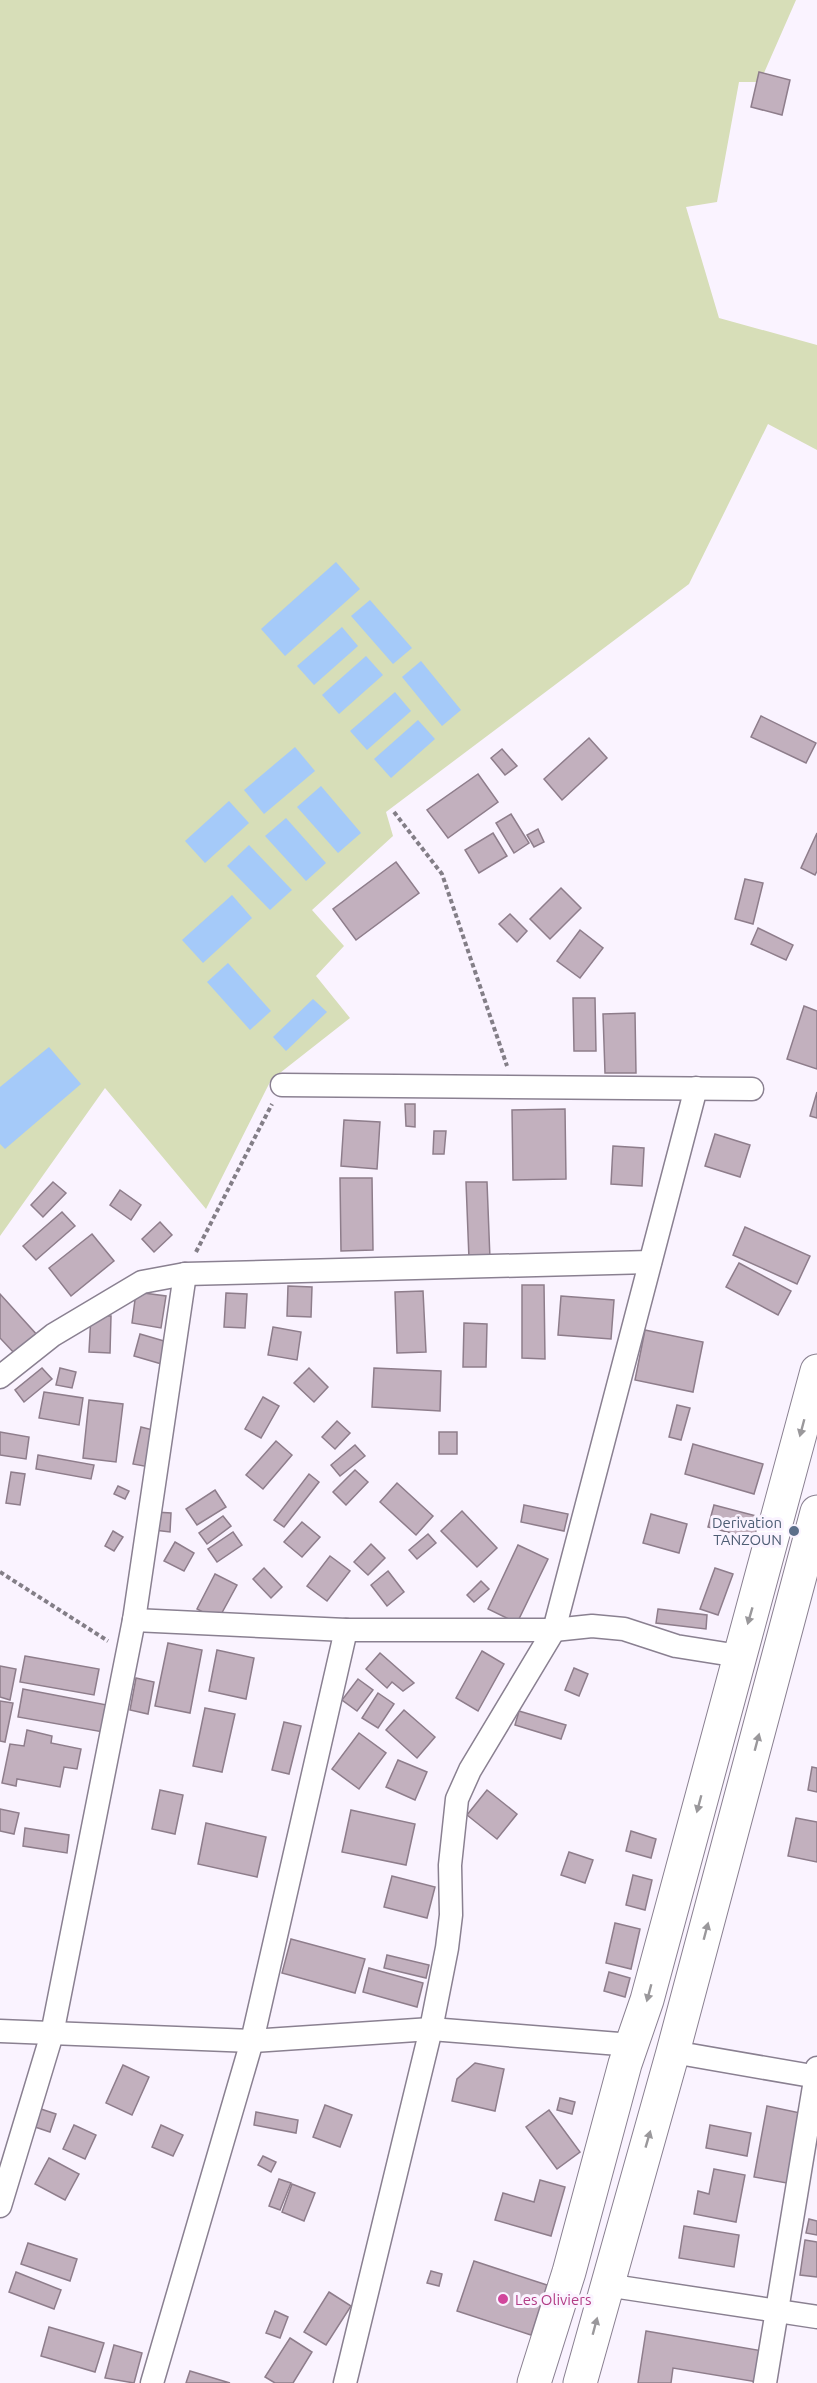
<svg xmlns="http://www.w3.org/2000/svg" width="817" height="2383" viewBox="0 0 817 2383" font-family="Ubuntu,sans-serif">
<rect width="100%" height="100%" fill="#faf3ff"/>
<path fill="#d7deb8" d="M 0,0 L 796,0 L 760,82 L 739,82 L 717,202 L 686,207 L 719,318 L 817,345 L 817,450 L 768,424 L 689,584 L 386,812 L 393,836 L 312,910 L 344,946 L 316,976 L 350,1018 L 271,1080 L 206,1209 L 105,1088 L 0,1236 Z"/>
<g fill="#a5caf9">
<path d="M 336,562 L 360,589 L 285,656 L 261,629 Z"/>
<path d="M 370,600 L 412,648 L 393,664 L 351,616 Z"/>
<path d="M 342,627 L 358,646 L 314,685 L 297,666 Z"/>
<path d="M 366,656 L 383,675 L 339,714 L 322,695 Z"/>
<path d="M 421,661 L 461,710 L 442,726 L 402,677 Z"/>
<path d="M 395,692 L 411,711 L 367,750 L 350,731 Z"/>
<path d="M 418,720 L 435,739 L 391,778 L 374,759 Z"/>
<path d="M 295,747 L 315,771 L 264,814 L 244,790 Z"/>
<path d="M 321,786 L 361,833 L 338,853 L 297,807 Z"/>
<path d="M 229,801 L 249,823 L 205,863 L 185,841 Z"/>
<path d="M 286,818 L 326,863 L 306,881 L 265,836 Z"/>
<path d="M 249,845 L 292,890 L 270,910 L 227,866 Z"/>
<path d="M 232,895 L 252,918 L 203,963 L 182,940 Z"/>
<path d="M 228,963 L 271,1011 L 250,1030 L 207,982 Z"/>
<path d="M 313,999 L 327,1012 L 286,1051 L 273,1037 Z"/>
<path d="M 49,1047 L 81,1084 L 5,1149 L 0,1144 L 0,1087 Z"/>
</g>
<g fill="#c2b0be" stroke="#8e7d8b" stroke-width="1.5">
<path d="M 759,72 L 790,80 L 782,115 L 751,107 Z"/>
<path d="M 761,716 L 816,743 L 806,763 L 751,737 Z"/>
<path d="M 589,738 L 607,758 L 562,800 L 544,779 Z"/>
<path d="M 502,749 L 517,766 L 505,775 L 491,758 Z"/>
<path d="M 478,774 L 498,802 L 448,838 L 427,810 Z"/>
<path d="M 511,814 L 529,843 L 514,853 L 496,823 Z"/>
<path d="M 538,829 L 544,842 L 534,847 L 527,835 Z"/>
<path d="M 493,833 L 507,856 L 479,873 L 465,850 Z"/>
<path d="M 817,833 L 817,871 L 815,875 L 801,868 Z"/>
<path d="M 396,862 L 419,893 L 356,940 L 333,909 Z"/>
<path d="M 745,879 L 763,883 L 753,924 L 735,919 Z"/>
<path d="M 561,888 L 581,908 L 550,939 L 530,919 Z"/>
<path d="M 510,914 L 527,931 L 517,942 L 499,924 Z"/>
<path d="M 758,928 L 793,945 L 786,960 L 751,944 Z"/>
<path d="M 580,930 L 603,948 L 580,978 L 557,961 Z"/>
<path d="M 573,998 L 595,998 L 596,1051 L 574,1051 Z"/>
<path d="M 804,1006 L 817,1011 L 817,1069 L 787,1059 Z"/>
<path d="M 635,1013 L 636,1073 L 605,1073 L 603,1014 Z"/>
<path d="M 817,1092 L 817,1118 L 810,1116 Z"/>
<path d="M 405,1104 L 415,1104 L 415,1127 L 406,1126 Z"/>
<path d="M 565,1109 L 566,1179 L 513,1180 L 512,1110 Z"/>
<path d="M 344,1120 L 380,1122 L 377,1169 L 341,1166 Z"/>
<path d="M 434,1131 L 446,1131 L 444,1154 L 433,1154 Z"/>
<path d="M 715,1134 L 750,1145 L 740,1177 L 705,1166 Z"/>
<path d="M 613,1146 L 644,1148 L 642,1186 L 611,1184 Z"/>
<path d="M 340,1178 L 372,1178 L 373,1250 L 341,1251 Z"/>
<path d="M 53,1182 L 66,1193 L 43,1217 L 31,1205 Z"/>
<path d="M 466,1182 L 487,1182 L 490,1259 L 469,1259 Z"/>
<path d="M 120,1190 L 141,1205 L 131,1220 L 110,1205 Z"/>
<path d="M 62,1212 L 75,1226 L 36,1260 L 23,1246 Z"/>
<path d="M 160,1222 L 172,1235 L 154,1252 L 142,1239 Z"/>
<path d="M 745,1227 L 810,1256 L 797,1284 L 733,1255 Z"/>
<path d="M 92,1234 L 114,1261 L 71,1296 L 49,1268 Z"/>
<path d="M 739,1263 L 791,1291 L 778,1315 L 726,1287 Z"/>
<path d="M 522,1285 L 544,1285 L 545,1359 L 522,1358 Z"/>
<path d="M 288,1286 L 312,1287 L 311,1317 L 287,1316 Z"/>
<path d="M 423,1291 L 426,1352 L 397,1353 L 395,1292 Z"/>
<path d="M 136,1292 L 166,1296 L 161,1328 L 132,1323 Z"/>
<path d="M 226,1293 L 247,1294 L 245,1328 L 224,1327 Z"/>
<path d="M 0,1294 L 38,1336 L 16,1355 L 0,1338 Z"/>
<path d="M 561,1296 L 614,1300 L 611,1339 L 558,1335 Z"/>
<path d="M 91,1315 L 111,1316 L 110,1353 L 89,1352 Z"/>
<path d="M 464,1323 L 487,1324 L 486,1367 L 463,1367 Z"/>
<path d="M 273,1327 L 301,1332 L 297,1360 L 268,1355 Z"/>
<path d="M 645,1330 L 703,1342 L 693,1392 L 635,1380 Z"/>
<path d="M 140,1334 L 171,1343 L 165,1365 L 134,1356 Z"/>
<path d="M 42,1368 L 52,1379 L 24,1402 L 15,1390 Z"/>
<path d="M 60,1368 L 76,1372 L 72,1388 L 56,1385 Z"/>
<path d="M 309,1368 L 328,1387 L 314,1402 L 294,1383 Z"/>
<path d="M 374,1368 L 441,1371 L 440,1411 L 372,1407 Z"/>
<path d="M 44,1392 L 83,1398 L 79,1425 L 39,1418 Z"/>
<path d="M 263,1397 L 279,1406 L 261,1438 L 245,1429 Z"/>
<path d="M 89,1400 L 123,1404 L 116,1462 L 83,1458 Z"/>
<path d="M 677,1405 L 690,1408 L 681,1440 L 669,1437 Z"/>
<path d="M 337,1421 L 350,1433 L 335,1449 L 322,1437 Z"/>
<path d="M 141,1427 L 157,1431 L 149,1467 L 133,1464 Z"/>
<path d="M 0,1432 L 29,1437 L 26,1459 L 0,1455 Z"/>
<rect x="439" y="1432" width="18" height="22"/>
<path d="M 276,1441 L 292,1455 L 263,1489 L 246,1475 Z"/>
<path d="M 693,1444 L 763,1464 L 754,1494 L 685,1474 Z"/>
<path d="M 355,1445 L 365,1456 L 340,1476 L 331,1465 Z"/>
<path d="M 38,1455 L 94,1465 L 91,1479 L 36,1469 Z"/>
<path d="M 355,1470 L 368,1482 L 346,1505 L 333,1492 Z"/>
<path d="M 11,1472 L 25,1474 L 20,1505 L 6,1503 Z"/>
<path d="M 309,1474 L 319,1482 L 284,1527 L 274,1520 Z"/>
<path d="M 397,1483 L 433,1516 L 416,1535 L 380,1502 Z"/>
<path d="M 118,1486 L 129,1491 L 125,1499 L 114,1494 Z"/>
<path d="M 215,1490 L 226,1507 L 197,1525 L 186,1509 Z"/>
<path d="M 524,1505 L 568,1514 L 564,1531 L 521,1522 Z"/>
<path d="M 714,1505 L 764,1518 L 758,1540 L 708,1527 Z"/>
<path d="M 462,1511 L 497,1548 L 477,1567 L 441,1531 Z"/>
<path d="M 155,1512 L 171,1513 L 170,1532 L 154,1530 Z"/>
<path d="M 651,1514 L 687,1524 L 679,1553 L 643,1543 Z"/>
<path d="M 223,1516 L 231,1526 L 207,1544 L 199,1533 Z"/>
<path d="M 302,1522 L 320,1537 L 302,1557 L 284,1542 Z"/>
<path d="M 113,1531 L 123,1537 L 114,1551 L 105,1546 Z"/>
<path d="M 233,1532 L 242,1545 L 217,1562 L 208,1549 Z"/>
<path d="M 428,1534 L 436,1543 L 417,1559 L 409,1550 Z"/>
<path d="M 175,1542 L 194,1553 L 184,1571 L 164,1561 Z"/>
<path d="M 371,1544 L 385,1558 L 368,1575 L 354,1562 Z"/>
<path d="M 518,1545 L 548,1559 L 517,1623 L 488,1609 Z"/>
<path d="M 330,1556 L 350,1571 L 327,1601 L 307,1586 Z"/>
<path d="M 264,1568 L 282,1587 L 271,1598 L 253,1579 Z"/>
<path d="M 715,1568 L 733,1574 L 718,1615 L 700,1609 Z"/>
<path d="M 388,1571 L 404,1592 L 387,1606 L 371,1585 Z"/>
<path d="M 215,1574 L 237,1585 L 218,1620 L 197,1609 Z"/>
<path d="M 481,1581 L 489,1589 L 474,1602 L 467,1595 Z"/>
<path d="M 658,1609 L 707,1615 L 706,1629 L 656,1623 Z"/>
<path d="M 168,1643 L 202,1650 L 190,1713 L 155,1706 Z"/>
<path d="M 217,1650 L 254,1658 L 246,1699 L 209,1691 Z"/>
<path d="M 482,1651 L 504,1664 L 478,1711 L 456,1698 Z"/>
<path d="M 380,1653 L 414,1683 L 403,1691 L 392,1682 L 387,1688 L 366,1669 Z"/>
<path d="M 25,1656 L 99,1669 L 94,1695 L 20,1682 Z"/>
<path d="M 0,1666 L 16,1669 L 10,1700 L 0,1697 Z"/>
<path d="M 574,1668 L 588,1674 L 579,1696 L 565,1690 Z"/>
<path d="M 136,1678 L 154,1682 L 148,1714 L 130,1710 Z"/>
<path d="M 358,1679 L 373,1690 L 357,1711 L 342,1700 Z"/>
<path d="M 23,1689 L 107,1705 L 103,1732 L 18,1717 Z"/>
<path d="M 378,1693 L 394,1704 L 378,1728 L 362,1718 Z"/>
<path d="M 0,1701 L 13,1703 L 5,1742 L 0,1741 Z"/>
<path d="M 205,1708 L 235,1714 L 222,1772 L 193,1766 Z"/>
<path d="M 404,1710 L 435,1737 L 417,1758 L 386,1730 Z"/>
<path d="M 519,1711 L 566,1725 L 561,1739 L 515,1725 Z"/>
<path d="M 284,1722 L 301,1726 L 289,1774 L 272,1770 Z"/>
<path d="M 27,1730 L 52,1736 L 51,1743 L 81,1749 L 77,1769 L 64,1767 L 60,1787 L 17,1779 L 16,1786 L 2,1783 L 10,1744 L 24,1746 Z"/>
<path d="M 359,1733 L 386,1753 L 359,1789 L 332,1769 Z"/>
<path d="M 398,1760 L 427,1772 L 415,1800 L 386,1787 Z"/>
<path d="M 812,1767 L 817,1768 L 817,1792 L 808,1790 Z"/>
<path d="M 160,1790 L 183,1795 L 175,1834 L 152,1829 Z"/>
<path d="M 487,1790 L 517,1814 L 497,1839 L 467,1815 Z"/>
<path d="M 0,1809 L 19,1813 L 14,1834 L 0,1831 Z"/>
<path d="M 351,1810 L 415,1824 L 406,1865 L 342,1852 Z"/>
<path d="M 796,1818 L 817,1822 L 817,1862 L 788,1856 Z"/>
<path d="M 206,1823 L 266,1837 L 257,1877 L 198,1864 Z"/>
<path d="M 25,1828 L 69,1835 L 67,1853 L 23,1846 Z"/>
<path d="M 631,1831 L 656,1839 L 651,1858 L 626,1851 Z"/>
<path d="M 569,1852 L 593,1860 L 585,1883 L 561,1875 Z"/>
<path d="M 633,1875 L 652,1880 L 645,1910 L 626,1905 Z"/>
<path d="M 392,1876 L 435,1887 L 427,1918 L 384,1907 Z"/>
<path d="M 615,1923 L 640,1929 L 631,1969 L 606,1963 Z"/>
<path d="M 291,1939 L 365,1959 L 355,1993 L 282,1973 Z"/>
<path d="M 387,1955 L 429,1965 L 426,1978 L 384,1968 Z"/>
<path d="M 369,1968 L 423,1983 L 417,2007 L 363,1992 Z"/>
<path d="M 609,1972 L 630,1978 L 625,1997 L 604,1991 Z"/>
<path d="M 475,2063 L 504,2069 L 495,2111 L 452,2101 L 457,2079 Z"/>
<path d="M 123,2065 L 149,2077 L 132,2115 L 106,2103 Z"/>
<path d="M 560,2098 L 575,2102 L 572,2114 L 557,2110 Z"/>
<path d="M 325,2105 L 352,2115 L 340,2147 L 313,2137 Z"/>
<path d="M 767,2106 L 805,2114 L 792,2184 L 754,2177 Z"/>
<path d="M 41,2109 L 56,2114 L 50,2132 L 35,2127 Z"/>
<path d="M 549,2110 L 580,2152 L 557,2169 L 526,2127 Z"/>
<path d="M 256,2112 L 298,2120 L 296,2133 L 254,2125 Z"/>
<path d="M 74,2125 L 96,2135 L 85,2159 L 63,2149 Z"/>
<path d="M 161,2125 L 183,2135 L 173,2156 L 152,2147 Z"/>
<path d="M 710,2125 L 751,2133 L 747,2156 L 706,2148 Z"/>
<path d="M 263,2156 L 276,2162 L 271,2172 L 258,2165 Z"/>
<path d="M 49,2158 L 79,2174 L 65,2200 L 35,2184 Z"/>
<path d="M 714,2169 L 745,2175 L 736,2222 L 694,2214 L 698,2191 L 709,2194 Z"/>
<path d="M 279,2179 L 291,2183 L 280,2210 L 269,2206 Z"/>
<path d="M 540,2180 L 565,2187 L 551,2236 L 495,2220 L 503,2193 L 534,2202 Z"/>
<path d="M 292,2184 L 315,2193 L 304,2221 L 282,2212 Z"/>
<path d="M 809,2219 L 817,2221 L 817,2235 L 806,2233 Z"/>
<path d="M 684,2226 L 739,2235 L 734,2267 L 679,2258 Z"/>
<path d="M 805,2240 L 817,2242 L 817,2277 L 800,2275 Z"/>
<path d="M 28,2243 L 77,2259 L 70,2281 L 21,2264 Z"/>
<path d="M 474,2261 L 547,2285 L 531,2335 L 457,2311 Z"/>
<path d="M 431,2271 L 442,2274 L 439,2286 L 427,2283 Z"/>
<path d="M 16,2272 L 61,2290 L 54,2309 L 9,2292 Z"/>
<path d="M 329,2292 L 351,2306 L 326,2345 L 304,2332 Z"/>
<path d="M 275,2311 L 288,2317 L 280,2338 L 266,2333 Z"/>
<path d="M 49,2327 L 104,2343 L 95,2372 L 41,2356 Z"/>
<path d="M 646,2331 L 763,2351 L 757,2382 L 673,2368 L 671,2383 L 638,2383 Z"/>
<path d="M 290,2338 L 312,2352 L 293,2383 L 275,2383 L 265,2377 Z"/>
<path d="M 114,2345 L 142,2353 L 134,2383 L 105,2378 Z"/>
<path d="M 190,2371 L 230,2383 L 186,2383 Z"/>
</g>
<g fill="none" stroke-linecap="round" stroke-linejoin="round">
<g stroke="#8a8091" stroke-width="25">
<g id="minor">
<path d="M 282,1085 L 752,1089"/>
<path d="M 0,1377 L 53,1335 L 142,1282 L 185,1274 L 650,1262"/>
<path d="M 134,1620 L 346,1630 L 554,1630 L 592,1626 L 624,1629 L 676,1646 L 739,1656"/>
<path d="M 0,2031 L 252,2041 L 431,2029 L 632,2045"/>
<path d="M 673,2052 L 817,2077"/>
<path d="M 0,2206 L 52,2034 L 134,1620 L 185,1274"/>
<path d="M 606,2285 L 817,2317"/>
<path d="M 152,2383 L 252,2041 L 346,1630"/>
<path d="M 345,2383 L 431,2029 L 447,1948 L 451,1915 L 450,1865 L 457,1799 L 470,1770 L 554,1630 L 696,1088"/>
<path d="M 765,2383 L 817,2068"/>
</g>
</g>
<g stroke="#8a8091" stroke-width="35">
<g id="trunk">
<path d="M 534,2383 L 569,2272 L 625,2064 L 647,2000 L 817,1371"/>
<path d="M 580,2383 L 673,2052 L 817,1512"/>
</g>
</g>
<g stroke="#837e87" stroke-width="4" stroke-dasharray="4.5 3" stroke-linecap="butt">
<path d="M 394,812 L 442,874 L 507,1066"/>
<path d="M 196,1252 L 272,1104"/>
<path d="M 0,1572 L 108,1641"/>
</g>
<use href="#minor" stroke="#fff" stroke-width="22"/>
<use href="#trunk" stroke="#fff" stroke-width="33"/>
</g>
<defs><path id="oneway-solid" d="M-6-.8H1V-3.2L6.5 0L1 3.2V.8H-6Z" transform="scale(1.5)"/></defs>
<g fill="#9a989b">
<use href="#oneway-solid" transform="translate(802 1428) rotate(105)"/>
<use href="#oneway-solid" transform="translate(750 1616) rotate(106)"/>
<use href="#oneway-solid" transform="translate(757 1742) rotate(-75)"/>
<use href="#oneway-solid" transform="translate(699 1804) rotate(105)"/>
<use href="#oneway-solid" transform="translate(706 1931) rotate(-75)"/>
<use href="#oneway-solid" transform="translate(649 1993) rotate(105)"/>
<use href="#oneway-solid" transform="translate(648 2139) rotate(-74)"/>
<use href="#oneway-solid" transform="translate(595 2326) rotate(-75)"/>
</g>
<circle fill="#5c6f8a" stroke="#faf3ff" stroke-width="2" cx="794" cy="1531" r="6"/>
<circle fill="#d1479c" stroke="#faf3ff" stroke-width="2" cx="503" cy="2299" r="6"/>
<g text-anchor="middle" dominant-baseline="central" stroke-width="6" stroke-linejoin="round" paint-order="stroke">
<g font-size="15" fill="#4e5e75" stroke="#faf3ff" text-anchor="end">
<text x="782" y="1522">Derivation<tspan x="782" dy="17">TANZOUN</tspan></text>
</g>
<g font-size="15" fill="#b23c85" stroke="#faf3ff" text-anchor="start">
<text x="515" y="2299">Les Oliviers</text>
</g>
</g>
</svg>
